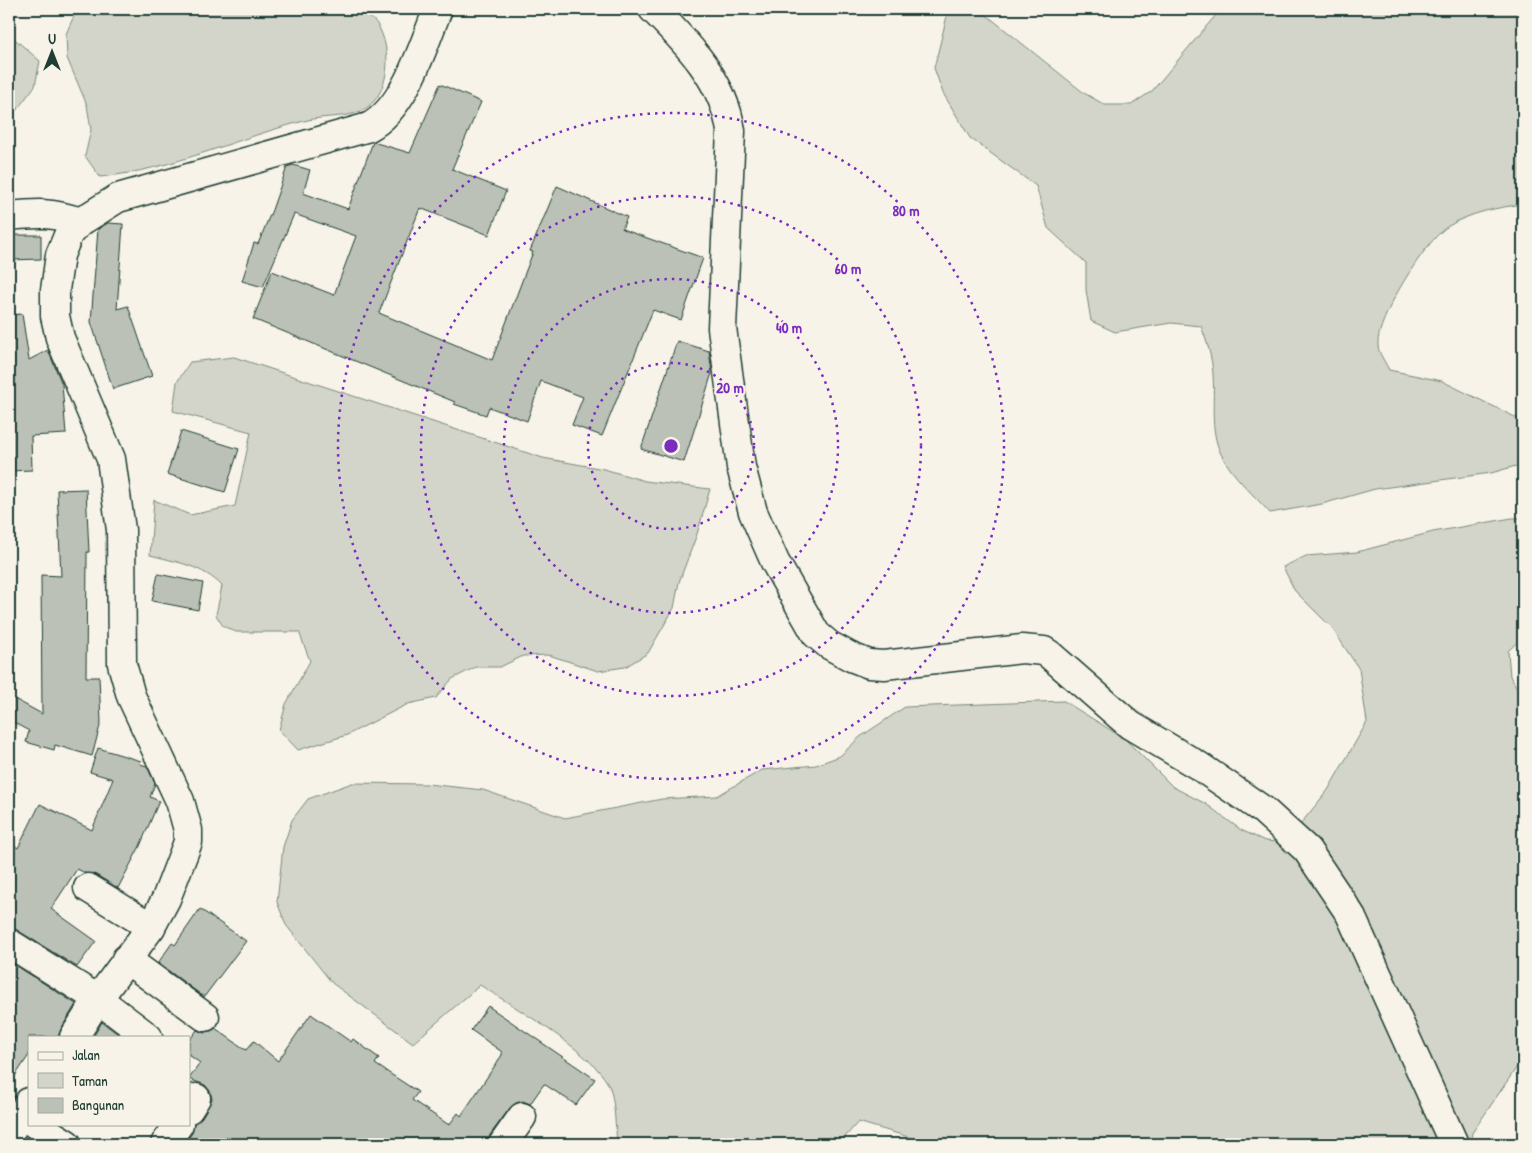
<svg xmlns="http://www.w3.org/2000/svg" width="1532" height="1153" viewBox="0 0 1532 1153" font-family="'Patrick Hand',sans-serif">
<rect width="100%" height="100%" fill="#f7f3e8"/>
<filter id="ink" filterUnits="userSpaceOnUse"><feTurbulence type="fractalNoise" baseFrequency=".02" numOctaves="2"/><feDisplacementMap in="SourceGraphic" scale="10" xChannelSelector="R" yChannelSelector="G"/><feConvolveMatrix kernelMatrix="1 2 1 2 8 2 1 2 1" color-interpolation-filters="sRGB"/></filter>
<g filter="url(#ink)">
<g fill="#d3d5ca" stroke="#79897f">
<path d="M 77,9 L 356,9 C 362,13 373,18 377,24 C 393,49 391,97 361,111 C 346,118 324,116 308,120 C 238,137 173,170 100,177 L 85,156 L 91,130 L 87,105 L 67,58 L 66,34 Z"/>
<path d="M 956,9 L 979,9 L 1084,93 L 1105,105 L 1131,105 L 1152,91 L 1221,9 L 1523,9 L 1523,204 C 1496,208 1471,212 1447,227 C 1426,240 1375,321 1378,345 C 1378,353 1386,363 1389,370 L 1442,381 L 1523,421 L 1523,464 L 1491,473 L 1375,489 L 1322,504 L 1270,513 C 1254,495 1232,476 1221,454 C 1209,429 1215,401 1213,374 C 1212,357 1207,342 1201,326 L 1171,323 L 1115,332 L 1091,321 L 1086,290 L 1086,263 L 1048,228 L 1036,186 L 970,138 L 943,93 L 934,68 L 948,12 Z"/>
<path d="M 9,34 L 40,61 L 35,86 L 9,120 Z"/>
<path d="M 234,357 L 543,458 L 604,469 L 645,481 L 710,489 L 697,534 L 679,582 L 674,608 L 648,653 L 625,667 L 598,671 L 549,655 L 523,656 L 500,667 L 476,667 L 452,679 L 436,698 L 408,704 L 347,735 L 298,750 L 279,730 L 286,704 L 310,661 L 299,632 L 236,632 L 223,626 L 216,615 L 222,586 C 203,566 177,562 150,555 L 154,500 L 190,515 L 235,506 L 251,432 L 173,411 L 177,382 L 190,362 Z"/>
<path d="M 1512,518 L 1523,518 L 1523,637 L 1508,651 L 1510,676 L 1523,698 L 1523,1058 L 1472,1133 L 1470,1144 L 919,1144 L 919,1140 L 858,1122 L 839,1144 L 620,1144 L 617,1141 C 615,1125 615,1107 611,1091 C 601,1056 512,1006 480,985 L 413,1043 L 332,983 L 286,925 L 277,902 L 283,847 L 292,820 L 308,799 L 352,783 L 427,784 L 483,790 L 565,818 L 662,799 L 717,796 L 762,770 L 816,765 L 840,756 L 860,737 L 905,707 L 1064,701 L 1125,739 L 1173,787 L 1206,804 L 1241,830 L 1265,841 L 1278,842 L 1290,837 L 1328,790 L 1367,722 L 1359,669 L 1332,628 L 1295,591 L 1283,567 L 1306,556 L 1357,552 L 1433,532 Z"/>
</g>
<g fill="#bbc1b6" stroke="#1f3d34">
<path d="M 440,84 L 481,102 L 452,169 L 506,191 L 489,235 L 420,208 L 379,313 L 492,360 L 533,252 L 530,251 L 557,186 L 627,217 L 622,229 L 703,258 L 681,320 L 653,310 L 602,436 L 572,425 L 583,397 L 541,381 L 527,421 L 489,407 L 486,415 L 454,404 L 455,402 L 253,319 L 272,271 L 334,295 L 356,236 L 294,214 L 263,287 L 242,281 L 254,243 L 258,244 L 272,210 L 287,167 L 293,165 L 310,170 L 303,193 L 348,209 L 373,142 L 410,153 Z"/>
<path d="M 108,223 L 123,224 L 117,309 L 128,306 L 152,376 L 113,389 L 91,322 L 98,229 Z"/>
<path d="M 9,235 L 41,235 L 41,259 L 9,260 Z"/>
<path d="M 22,314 L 29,360 L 48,350 L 62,384 L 66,434 L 31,436 L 32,470 L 9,471 L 9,315 Z"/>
<path d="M 677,341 L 709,351 L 712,373 L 684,462 L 641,449 Z"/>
<path d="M 181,431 L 239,449 L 225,492 L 167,474 Z"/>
<path d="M 86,489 L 89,552 L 87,552 L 86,677 L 99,677 L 101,722 L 92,756 L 55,745 L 54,750 L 26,742 L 29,731 L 9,720 L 9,696 L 42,714 L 41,575 L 61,576 L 57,490 Z"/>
<path d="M 158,574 L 203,583 L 198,610 L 152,601 Z"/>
<path d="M 98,748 L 141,761 L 140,764 L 147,766 L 155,784 L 150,797 L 159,801 L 140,846 L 118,888 L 96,875 L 85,873 L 77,869 L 51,909 L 96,941 L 77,967 L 17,930 L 9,928 L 9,842 L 18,848 L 40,804 L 92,830 L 113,779 L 90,772 Z"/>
<path d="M 200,909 L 246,941 L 204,997 L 158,963 L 172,943 L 175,945 Z"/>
<path d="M 9,961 L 76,1004 L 61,1029 L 58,1037 L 29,1037 L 29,1055 L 9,1085 Z"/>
<path d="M 488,1006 L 595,1079 L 576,1105 L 544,1084 L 530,1104 L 523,1101 L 516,1103 L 510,1108 L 490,1135 L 488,1144 L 184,1144 L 192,1133 L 194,1123 L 202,1117 L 212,1099 L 210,1091 L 205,1085 L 189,1079 L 200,1063 L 189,1055 L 189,1041 L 197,1030 L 204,1033 L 215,1028 L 246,1050 L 254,1041 L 278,1061 L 311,1014 L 351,1042 L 353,1039 L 379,1058 L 375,1064 L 418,1092 L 412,1100 L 449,1125 L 458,1113 L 461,1116 L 502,1055 L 502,1052 L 471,1030 Z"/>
<path d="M 102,1022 L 122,1037 L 93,1037 Z"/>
</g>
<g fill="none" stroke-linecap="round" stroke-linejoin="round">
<g stroke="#1f3d34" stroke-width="31">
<g id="minor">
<path d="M 653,9 C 688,44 724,81 731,131 L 722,328 L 741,467 L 753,512 L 775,562 L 816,634 L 829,645 L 851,657 L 869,664 L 884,665 L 1022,649 L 1044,651 L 1050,655 L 1130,725 L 1199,766 L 1263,810 L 1307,850 L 1350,914 L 1454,1144"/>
<path d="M 9,216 C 37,213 53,212 80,222"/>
<path d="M 88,888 L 151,927"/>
<path d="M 9,943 L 98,999 L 148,1037"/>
<path d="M 126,959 L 205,1017"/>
<path d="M 74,1037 L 98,999 L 151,927 L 166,899 L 188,842 L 188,830 L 180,801 L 131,696 L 122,664 L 121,530 L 111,459 L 60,338 L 55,316 L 55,290 L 60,255 L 69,233 L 80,222 L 118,198 L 369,127 C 406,107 423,45 438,9"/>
<path d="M 189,1109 L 196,1098"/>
<path d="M 35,1124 L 67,1144"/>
<path d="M 9,1133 L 29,1102"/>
<path d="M 165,1144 L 179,1124"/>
<path d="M 503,1144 L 522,1117"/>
</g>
</g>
<use href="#minor" stroke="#f7f3e8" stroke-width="28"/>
</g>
</g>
<g fill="none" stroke="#7b2cbf" stroke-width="2.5" stroke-dasharray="2.5 5">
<circle cx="671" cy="446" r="83"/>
<circle cx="671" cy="446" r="167"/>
<circle cx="671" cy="446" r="250"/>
<circle cx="671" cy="446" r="333"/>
</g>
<circle cx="671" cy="446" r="8" fill="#7b2cbf" stroke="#f7f3e8" stroke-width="2.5"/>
<g font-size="15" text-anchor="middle" font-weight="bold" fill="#7b2cbf" stroke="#f7f3e8" stroke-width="4.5" stroke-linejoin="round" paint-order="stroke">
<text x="906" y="216">80 m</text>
<text x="848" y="274">60 m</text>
<text x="789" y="333">40 m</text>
<text x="730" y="393">20 m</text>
</g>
<rect width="1532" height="1153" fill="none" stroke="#f7f3e8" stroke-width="30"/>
<rect x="15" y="15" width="1502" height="1123" fill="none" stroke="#1f3d34" stroke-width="2" filter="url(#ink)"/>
<rect x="28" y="1036" width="162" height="90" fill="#f7f3e8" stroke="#a1aaa0"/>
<rect x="38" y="1052" width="25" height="8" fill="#f7f3e8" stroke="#a1aaa0"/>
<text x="72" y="1060" font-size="15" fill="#1f3d34">Jalan</text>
<rect x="38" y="1073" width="25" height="15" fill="#d3d5ca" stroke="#a1aaa0"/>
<text x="72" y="1086" font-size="15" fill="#1f3d34">Taman</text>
<rect x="38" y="1098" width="25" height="15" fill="#bbc1b6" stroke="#a1aaa0"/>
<text x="72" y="1110" font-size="15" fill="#1f3d34">Bangunan</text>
<g transform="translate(52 52)" stroke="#f7f3e8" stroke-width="4" paint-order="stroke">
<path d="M0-4L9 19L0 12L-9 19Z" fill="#1f3d34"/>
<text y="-8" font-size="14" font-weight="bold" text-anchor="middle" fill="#1f3d34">U</text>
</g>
</svg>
